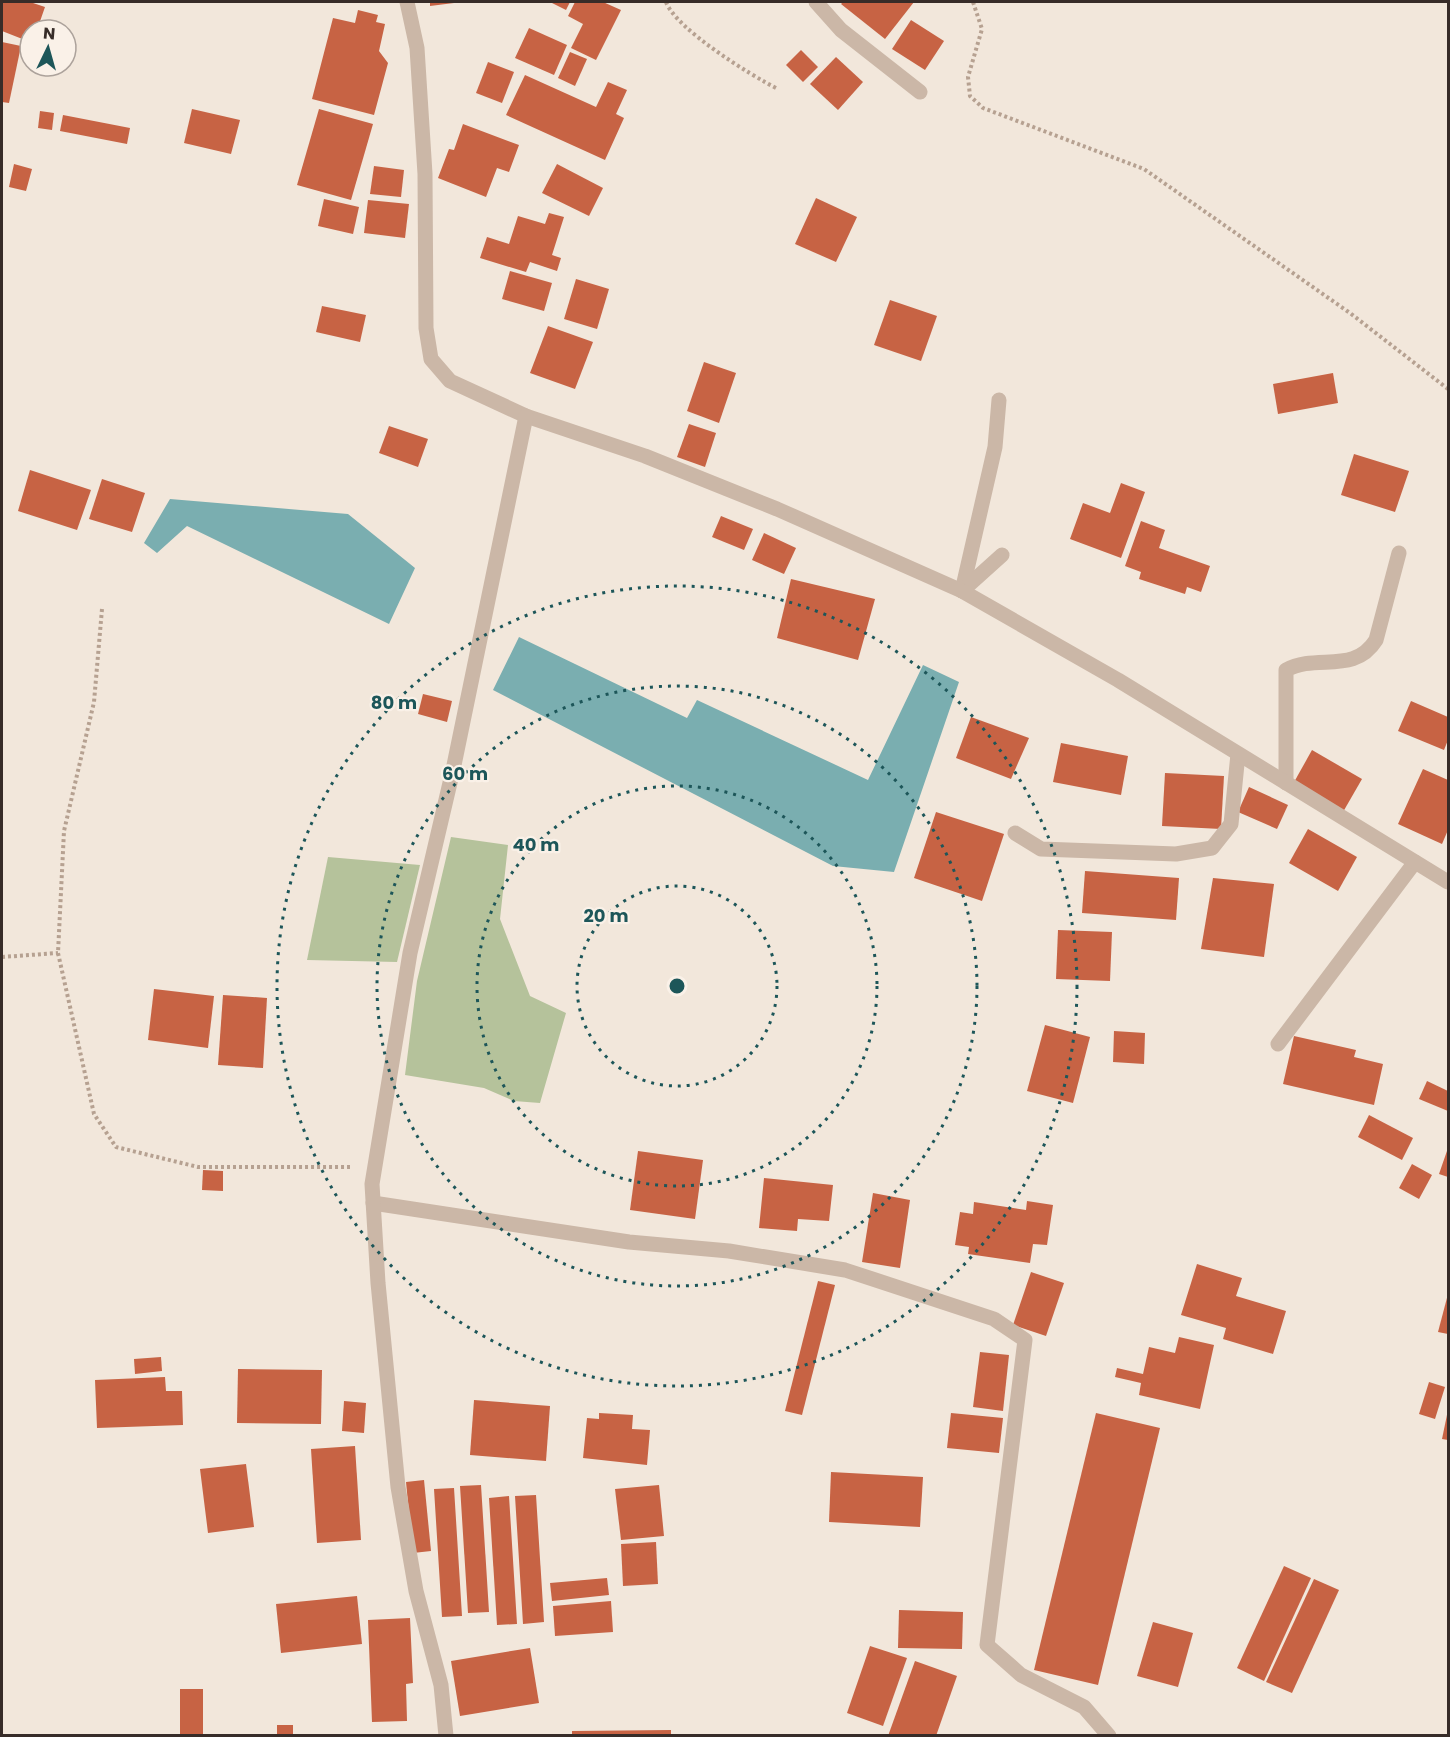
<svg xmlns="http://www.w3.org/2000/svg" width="1450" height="1737" viewBox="0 0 1450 1737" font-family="Poppins,sans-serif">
<rect width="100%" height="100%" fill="#f2e7db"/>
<g fill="#b5c29b">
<path d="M 451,837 L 508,845 L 500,919 L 530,996 L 566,1013 L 540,1103 L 514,1101 L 484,1088 L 405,1075 L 417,981 Z"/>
<path d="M 328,857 L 420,865 L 397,962 L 307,960 Z"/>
</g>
<g fill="#7aaeb0">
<path d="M 170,499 L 348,514 L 415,568 L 389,624 L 187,526 L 157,553 L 144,543 Z"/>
<path d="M 519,637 L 687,718 L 697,700 L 868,780 L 923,665 L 959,682 L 894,872 L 833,866 L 493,690 Z"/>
</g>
<g fill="#c76344">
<path d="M 2,2 L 30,2 L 45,7 L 37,30 L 30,30 L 30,42 L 2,31 Z"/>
<path d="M 430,2 L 454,2 L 454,3 L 430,6 Z"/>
<path d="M 550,2 L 570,2 L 566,10 Z"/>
<path d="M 575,2 L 603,2 L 621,10 L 596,60 L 571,48 L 583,24 L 568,16 Z"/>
<path d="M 843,2 L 914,2 L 885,39 L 841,4 Z"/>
<path d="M 358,10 L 378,15 L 376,22 L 385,24 L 379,51 L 388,63 L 374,115 L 312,99 L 333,18 L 355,23 Z"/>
<path d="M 911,20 L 944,41 L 925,70 L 892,49 Z"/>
<path d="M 529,28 L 567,45 L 554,75 L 515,58 Z"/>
<path d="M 2,42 L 21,46 L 9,103 L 2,102 Z"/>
<path d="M 801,50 L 818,67 L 803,82 L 786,65 Z"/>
<path d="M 570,52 L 587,59 L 575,86 L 558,78 Z"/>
<path d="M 836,57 L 863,82 L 838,110 L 810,84 Z"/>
<path d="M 488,62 L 514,72 L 502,103 L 476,93 Z"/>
<path d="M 525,75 L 596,107 L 608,82 L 627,90 L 616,114 L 624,118 L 605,160 L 506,115 Z"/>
<path d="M 192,109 L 240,120 L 231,154 L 184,143 Z"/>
<path d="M 319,109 L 373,124 L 351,200 L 297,185 Z"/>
<path d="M 40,111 L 54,113 L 52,130 L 38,128 Z"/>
<path d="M 63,115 L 130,128 L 127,144 L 60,131 Z"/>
<path d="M 463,124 L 519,145 L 509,172 L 497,168 L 486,197 L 438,178 L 449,149 L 454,150 Z"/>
<path d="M 14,164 L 32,169 L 26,191 L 9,187 Z"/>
<path d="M 557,164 L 603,188 L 589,216 L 542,193 Z"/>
<path d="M 374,166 L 404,170 L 401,197 L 370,194 Z"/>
<path d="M 816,198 L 857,217 L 836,262 L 795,244 Z"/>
<path d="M 324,199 L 359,207 L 353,234 L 318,226 Z"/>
<path d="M 368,200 L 409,204 L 405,238 L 364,233 Z"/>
<path d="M 549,213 L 564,217 L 552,255 L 561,258 L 557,271 L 530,262 L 526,272 L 480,258 L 487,237 L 509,244 L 518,216 L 545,224 Z"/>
<path d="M 510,271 L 552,283 L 544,311 L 502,299 Z"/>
<path d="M 576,279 L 609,289 L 597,329 L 564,319 Z"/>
<path d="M 890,300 L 937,316 L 921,361 L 874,345 Z"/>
<path d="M 322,306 L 366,315 L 360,342 L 316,332 Z"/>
<path d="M 548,326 L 593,342 L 575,389 L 530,373 Z"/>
<path d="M 704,362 L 736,373 L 719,423 L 687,411 Z"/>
<path d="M 1333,373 L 1338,403 L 1278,414 L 1273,384 Z"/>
<path d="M 689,424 L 716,433 L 705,467 L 677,457 Z"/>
<path d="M 389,426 L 428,439 L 418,467 L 379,453 Z"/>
<path d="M 1354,454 L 1409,471 L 1395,512 L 1341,495 Z"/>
<path d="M 30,470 L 91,490 L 77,530 L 18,511 Z"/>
<path d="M 102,479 L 145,493 L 132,532 L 89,519 Z"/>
<path d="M 1121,483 L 1145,492 L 1121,558 L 1070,539 L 1083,503 L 1110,513 Z"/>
<path d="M 721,516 L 753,529 L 744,550 L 712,537 Z"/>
<path d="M 1141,521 L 1165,530 L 1159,548 L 1210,566 L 1201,592 L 1187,587 L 1185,594 L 1139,579 L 1141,572 L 1125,566 Z"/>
<path d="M 764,533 L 796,548 L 784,574 L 752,560 Z"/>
<path d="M 791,579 L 875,599 L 858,660 L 777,638 Z"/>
<path d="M 423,694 L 452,701 L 447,722 L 418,714 Z"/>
<path d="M 1411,701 L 1448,717 L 1448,740 L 1444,750 L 1398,731 Z"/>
<path d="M 971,717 L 1029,738 L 1011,779 L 956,758 Z"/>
<path d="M 1061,743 L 1128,756 L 1121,795 L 1053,782 Z"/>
<path d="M 1312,750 L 1362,779 L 1343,812 L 1293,784 Z"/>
<path d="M 1423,769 L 1448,780 L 1448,830 L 1442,844 L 1398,824 Z"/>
<path d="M 1165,773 L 1224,776 L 1221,829 L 1162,826 Z"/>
<path d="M 1249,787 L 1288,805 L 1277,829 L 1238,812 Z"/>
<path d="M 936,812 L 1004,834 L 982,901 L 914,878 Z"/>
<path d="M 1308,829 L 1357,857 L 1338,891 L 1289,863 Z"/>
<path d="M 1085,871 L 1179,878 L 1176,920 L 1082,913 Z"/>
<path d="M 1213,878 L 1274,884 L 1264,957 L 1201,949 Z"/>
<path d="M 1058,930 L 1112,932 L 1110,981 L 1056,979 Z"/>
<path d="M 154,989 L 214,996 L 208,1048 L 148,1040 Z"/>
<path d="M 223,995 L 267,998 L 263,1068 L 218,1065 Z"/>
<path d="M 1045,1025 L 1090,1037 L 1073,1103 L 1027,1091 Z"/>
<path d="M 1114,1031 L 1145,1033 L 1144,1064 L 1113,1062 Z"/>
<path d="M 1294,1036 L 1356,1050 L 1354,1057 L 1383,1064 L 1374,1105 L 1283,1084 Z"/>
<path d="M 1427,1081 L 1448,1091 L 1448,1111 L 1419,1099 Z"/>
<path d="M 1369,1115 L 1413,1138 L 1402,1160 L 1358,1137 Z"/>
<path d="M 1448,1148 L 1448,1177 L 1439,1174 Z"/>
<path d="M 638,1151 L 703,1160 L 695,1219 L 630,1210 Z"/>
<path d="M 1412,1164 L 1432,1175 L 1419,1199 L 1399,1188 Z"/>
<path d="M 203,1170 L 223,1171 L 223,1191 L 202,1190 Z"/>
<path d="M 764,1178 L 833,1185 L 829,1221 L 798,1219 L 797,1231 L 759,1228 Z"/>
<path d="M 873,1193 L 910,1200 L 900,1268 L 862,1262 Z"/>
<path d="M 1027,1201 L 1053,1205 L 1047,1245 L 1033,1244 L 1030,1263 L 968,1254 L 969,1247 L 955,1245 L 960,1212 L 973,1214 L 974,1202 L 1026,1210 Z"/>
<path d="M 1197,1264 L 1242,1278 L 1236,1296 L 1286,1311 L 1273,1354 L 1223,1339 L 1226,1328 L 1181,1315 Z"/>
<path d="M 1031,1272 L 1064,1283 L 1046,1336 L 1013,1325 Z"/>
<path d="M 818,1281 L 835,1285 L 802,1415 L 785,1411 Z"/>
<path d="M 1448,1294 L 1448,1334 L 1438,1332 Z"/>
<path d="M 1179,1337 L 1214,1345 L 1200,1409 L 1139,1395 L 1141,1383 L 1115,1377 L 1117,1368 L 1143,1374 L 1149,1347 L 1175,1353 Z"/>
<path d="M 980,1352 L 1009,1355 L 1003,1411 L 973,1407 Z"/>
<path d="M 161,1357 L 162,1371 L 135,1374 L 134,1359 Z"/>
<path d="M 238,1369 L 322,1370 L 321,1424 L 237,1423 Z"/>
<path d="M 165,1377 L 166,1391 L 182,1391 L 183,1425 L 97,1428 L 95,1380 Z"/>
<path d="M 1429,1382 L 1445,1387 L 1435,1419 L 1419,1414 Z"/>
<path d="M 474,1400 L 550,1406 L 546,1461 L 470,1455 Z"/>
<path d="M 344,1401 L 366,1403 L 364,1433 L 342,1431 Z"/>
<path d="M 1448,1410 L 1448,1440 L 1442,1439 Z"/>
<path d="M 599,1413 L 633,1415 L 632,1429 L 650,1430 L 647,1465 L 583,1458 L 587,1418 L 599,1419 Z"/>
<path d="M 951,1413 L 1003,1418 L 999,1453 L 947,1448 Z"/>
<path d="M 1096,1413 L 1160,1428 L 1098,1685 L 1034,1670 Z"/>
<path d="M 355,1446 L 361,1540 L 317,1543 L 311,1449 Z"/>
<path d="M 246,1464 L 254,1527 L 208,1533 L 200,1469 Z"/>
<path d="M 831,1472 L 923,1477 L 920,1527 L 829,1522 Z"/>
<path d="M 424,1480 L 431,1551 L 413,1553 L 406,1482 Z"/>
<path d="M 481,1485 L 489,1612 L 468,1613 L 460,1486 Z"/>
<path d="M 659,1485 L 664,1536 L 621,1540 L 615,1489 Z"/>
<path d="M 454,1488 L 462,1616 L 442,1617 L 434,1489 Z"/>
<path d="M 536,1495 L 544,1622 L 523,1624 L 515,1496 Z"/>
<path d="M 509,1496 L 517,1624 L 497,1625 L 489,1498 Z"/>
<path d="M 656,1542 L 658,1584 L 623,1586 L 621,1544 Z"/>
<path d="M 1284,1566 L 1311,1578 L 1264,1681 L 1237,1668 Z"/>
<path d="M 607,1578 L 609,1595 L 552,1601 L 550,1583 Z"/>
<path d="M 1314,1579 L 1339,1590 L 1292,1693 L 1266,1682 Z"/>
<path d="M 357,1596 L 362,1644 L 281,1653 L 276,1604 Z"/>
<path d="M 611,1601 L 613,1632 L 555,1636 L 553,1606 Z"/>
<path d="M 899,1610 L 963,1612 L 962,1649 L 898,1648 Z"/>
<path d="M 410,1618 L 413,1683 L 406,1684 L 407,1721 L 372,1722 L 368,1620 Z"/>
<path d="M 1153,1622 L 1193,1633 L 1178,1687 L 1137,1676 Z"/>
<path d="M 870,1646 L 907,1658 L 883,1726 L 847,1713 Z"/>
<path d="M 530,1648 L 539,1703 L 460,1716 L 451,1661 Z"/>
<path d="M 915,1661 L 957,1676 L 936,1736 L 888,1736 Z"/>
<rect x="180" y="1689" width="23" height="47"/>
<rect x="277" y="1725" width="16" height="11"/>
<path d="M 671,1730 L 671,1736 L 572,1736 L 572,1731 Z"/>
</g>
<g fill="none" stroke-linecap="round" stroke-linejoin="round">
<g stroke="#b6a191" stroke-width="4" stroke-dasharray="3 3" stroke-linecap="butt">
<path d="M 666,2 C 676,29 750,75 778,89"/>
<path d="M 973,2 L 982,29 L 968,77 L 970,96 L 983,108 L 1144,169 L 1350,313 L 1448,389"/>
<path d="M 102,609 L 94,702 L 64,831 L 58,953 L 94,1114 L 116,1147 L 198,1167 L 350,1167"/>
<path d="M 2,957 L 58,953"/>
</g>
<g stroke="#cbb7a7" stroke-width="15">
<path d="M 816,2 L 841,30 L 920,92"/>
<path d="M 962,591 L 995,447 L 999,400"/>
<path d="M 962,591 L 1002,555"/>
<path d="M 1286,783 L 1286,670 C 1317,653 1354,675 1376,640 L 1399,553"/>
<path d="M 1015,833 L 1041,849 L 1176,854 L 1212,848 L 1231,824 L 1238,754"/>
<path d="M 1278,1044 L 1415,862"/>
<path d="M 373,1203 L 629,1242 L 729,1251 L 845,1270 L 994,1319 L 1025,1340 L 987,1645 L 1021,1675 L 1084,1707 L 1109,1736"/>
</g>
<g stroke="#cbb7a7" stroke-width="15">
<path d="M 407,2 L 417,48 L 425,174 L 426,328 L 431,359 L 450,381 L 526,416 L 645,456 L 777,509 L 962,591 L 1118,680 L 1448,882"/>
<path d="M 446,1736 L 441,1685 L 416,1591 L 398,1487 L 378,1283 L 372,1184 L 410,953 L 453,770 L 526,416"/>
</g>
</g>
<g fill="none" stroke="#1d5659" stroke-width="3" stroke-dasharray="3 6">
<circle cx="677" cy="986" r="100"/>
<circle cx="677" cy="986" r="200"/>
<circle cx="677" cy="986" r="300"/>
<circle cx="677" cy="986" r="400"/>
</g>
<circle cx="677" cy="986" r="9" fill="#1d5659" stroke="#faf1e8" stroke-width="3"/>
<g font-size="18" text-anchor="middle" font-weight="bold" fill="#1d5659" stroke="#faf1e8" stroke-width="4.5" stroke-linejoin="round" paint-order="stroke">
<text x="394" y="709">80 m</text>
<text x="465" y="780">60 m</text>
<text x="536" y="851">40 m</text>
<text x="606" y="922">20 m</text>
</g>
<rect width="1450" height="1737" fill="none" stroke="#372c28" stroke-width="6"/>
<g transform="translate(48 48) rotate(5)"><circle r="28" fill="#faf1e8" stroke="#aca29b" stroke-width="1.5"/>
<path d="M0-4.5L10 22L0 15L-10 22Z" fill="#1d5659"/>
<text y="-9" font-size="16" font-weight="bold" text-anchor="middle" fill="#372c28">N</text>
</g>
</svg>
